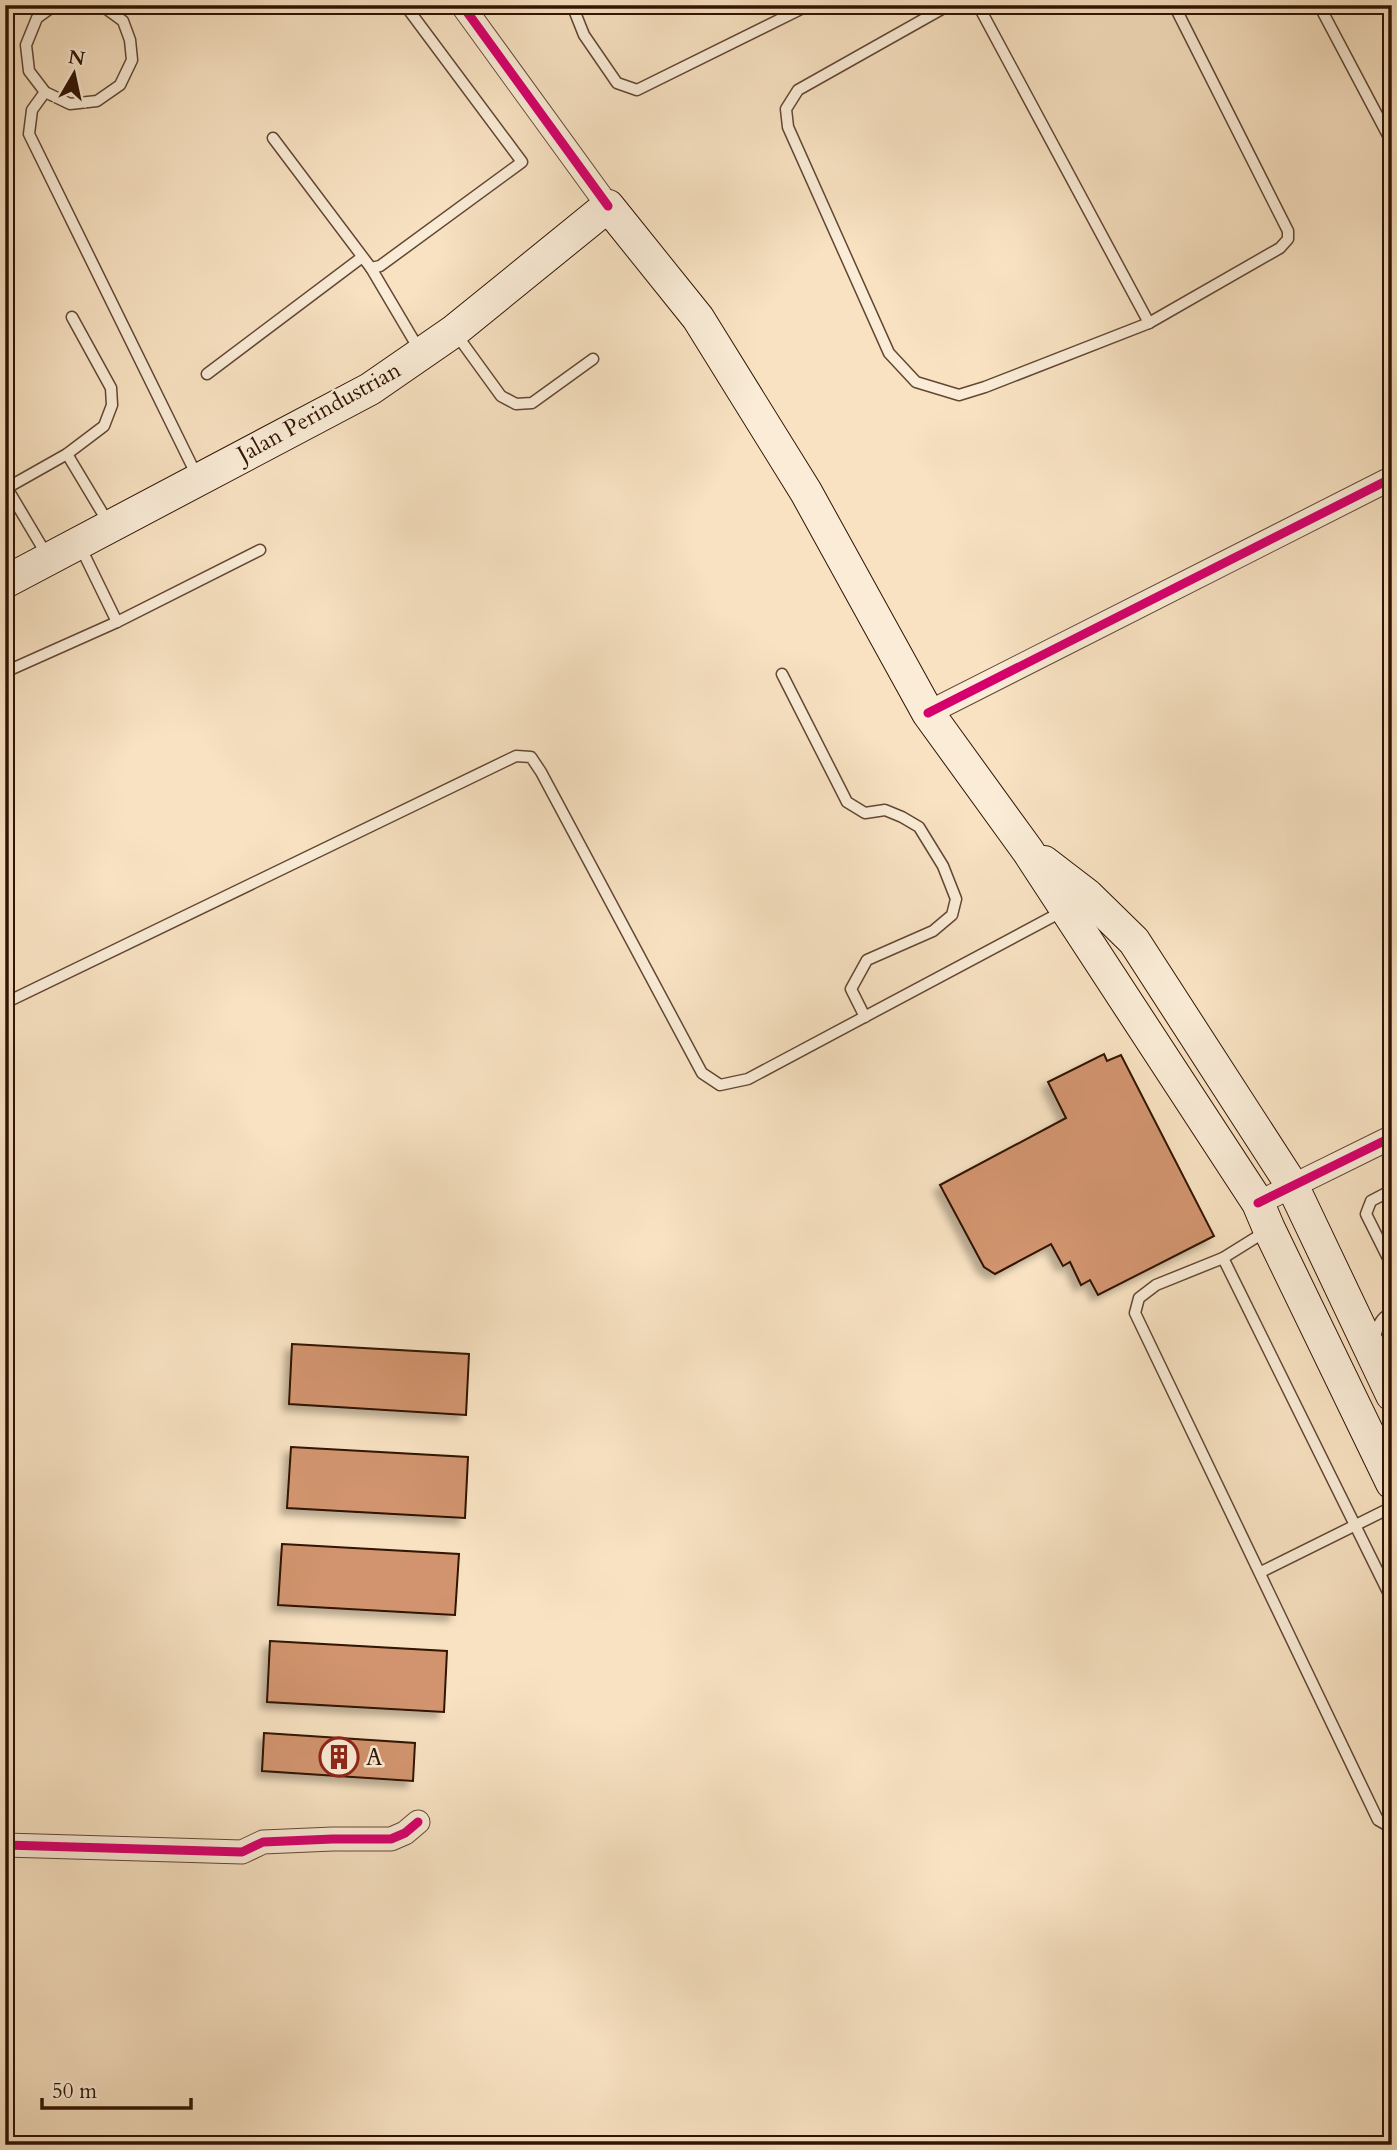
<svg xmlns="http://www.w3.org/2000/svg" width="1397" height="2150" viewBox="0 0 1397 2150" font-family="Cardo,serif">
<defs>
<filter id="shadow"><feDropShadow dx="-6" dy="6" stdDeviation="3.5" flood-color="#0004"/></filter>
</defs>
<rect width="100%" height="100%" fill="#f8e2c2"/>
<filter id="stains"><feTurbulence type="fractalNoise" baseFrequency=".00286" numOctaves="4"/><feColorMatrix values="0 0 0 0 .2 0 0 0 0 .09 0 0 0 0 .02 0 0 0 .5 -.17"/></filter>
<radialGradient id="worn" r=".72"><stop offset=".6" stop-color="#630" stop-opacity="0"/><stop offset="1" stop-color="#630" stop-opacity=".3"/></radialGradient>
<g fill="#d1946e" stroke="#301303" stroke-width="2" filter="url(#shadow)">
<path d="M 1104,1054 L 1107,1061 L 1121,1055 L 1214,1236 L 1098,1295 L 1090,1280 L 1081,1285 L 1070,1262 L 1063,1266 L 1051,1244 L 995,1274 L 984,1267 L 940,1185 L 1066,1118 L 1048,1082 Z"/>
<path d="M 292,1344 L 469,1354 L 466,1415 L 289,1404 Z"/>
<path d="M 291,1447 L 468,1457 L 465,1518 L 287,1508 Z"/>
<path d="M 282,1544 L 459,1554 L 455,1615 L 278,1605 Z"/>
<path d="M 270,1641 L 447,1651 L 444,1712 L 267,1702 Z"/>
<path d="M 264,1733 L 415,1743 L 413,1781 L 262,1771 Z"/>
</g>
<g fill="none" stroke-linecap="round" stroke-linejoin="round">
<g stroke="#624733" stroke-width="13">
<g id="service">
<path d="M 55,5 L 37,18 L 26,45 L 29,71 L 45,92 L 70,104 L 97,101 L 120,85 L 132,60 L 130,40 L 123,21 L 101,5"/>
<path d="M 572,5 L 584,35 L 617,83 L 637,90 L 809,5"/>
<path d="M 949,5 L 798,90 L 786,109 L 788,127 L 889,353 L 916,382 L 959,395 L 985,387 L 1149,323 L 1280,248 L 1288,239 L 1288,231 L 1174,5"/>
<path d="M 978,5 L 1149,323"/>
<path d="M 1319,5 L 1392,143"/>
<path d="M 45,92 L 32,110 L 29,134 L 197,476"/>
<path d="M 273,138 L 371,268 L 380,266 L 522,162 L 405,5"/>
<path d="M 371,268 L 420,351"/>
<path d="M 456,334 L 501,396 L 516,404 L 532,403 L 593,359"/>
<path d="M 207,374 L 361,258"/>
<path d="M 67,454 L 109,524"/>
<path d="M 7,488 L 48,557"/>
<path d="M 5,489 L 67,454 L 104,426 L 112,405 L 111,388 L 72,317"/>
<path d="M 80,546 L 117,622"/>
<path d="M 5,672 L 117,622 L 260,550"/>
<path d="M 782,674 L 847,802 L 865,813 L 885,810 L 902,817 L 919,827 L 943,866 L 956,899 L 952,915 L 933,931 L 867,960 L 851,989 L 865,1017"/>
<path d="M 5,1003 L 516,756 L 531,757 L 541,772 L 702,1073 L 720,1085 L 748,1079 L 1065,910"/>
<path d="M 1392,1190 L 1371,1201 L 1366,1214 L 1392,1266"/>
<path d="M 1268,1230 L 1223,1258 L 1156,1285 L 1139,1298 L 1135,1313 L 1378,1820 L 1385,1824 L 1392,1824"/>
<path d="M 1223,1258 L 1392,1600"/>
<path d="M 1375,1340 C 1377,1327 1379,1319 1392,1312"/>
<path d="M 1261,1572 L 1392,1507"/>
</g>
</g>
<g stroke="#624733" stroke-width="25">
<g id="minor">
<path d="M 462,5 L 608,206"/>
<path d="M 928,713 L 1392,478"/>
<path d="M 1258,1203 L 1392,1137"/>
<path d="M 5,1845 L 242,1852 L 263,1842 L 333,1839 L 391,1839 L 405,1833 L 418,1822"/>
</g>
</g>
<g stroke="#301303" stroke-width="34">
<g id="secondary">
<path d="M 5,582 L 370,389 L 454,331 L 608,206 L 698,318 L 806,492 L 928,713 L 1028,851 L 1258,1203 L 1269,1229 L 1392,1483"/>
<path d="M 1044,862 L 1087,895 L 1134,941 L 1293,1187 L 1392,1395"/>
</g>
</g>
<use href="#service" stroke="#faecd7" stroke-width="10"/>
<use href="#minor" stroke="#faecd7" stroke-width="23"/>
<use href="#secondary" stroke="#faecd7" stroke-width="32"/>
<g stroke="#faecd7" stroke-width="13">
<g id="cycleway">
<path d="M 462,5 L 608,206"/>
<path d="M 928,713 L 1392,478"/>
<path d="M 1258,1203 L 1392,1137"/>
<path d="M 5,1845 L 242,1852 L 263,1842 L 333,1839 L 391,1839 L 405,1833 L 418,1822"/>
</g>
</g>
<use href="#cycleway" stroke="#d6006c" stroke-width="9"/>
</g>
<defs>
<g id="building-ring" transform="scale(2.0125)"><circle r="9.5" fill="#faecd7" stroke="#8f2418" stroke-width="1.5"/><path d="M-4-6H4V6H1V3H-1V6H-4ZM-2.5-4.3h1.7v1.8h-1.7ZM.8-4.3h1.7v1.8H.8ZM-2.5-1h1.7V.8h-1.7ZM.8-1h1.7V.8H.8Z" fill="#8f2418"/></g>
</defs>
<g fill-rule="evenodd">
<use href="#building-ring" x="339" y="1757"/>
</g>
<g text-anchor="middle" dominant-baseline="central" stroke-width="5" stroke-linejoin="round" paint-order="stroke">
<g font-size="23" fill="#301303" stroke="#faecd7">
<text transform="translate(319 412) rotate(-29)">Jalan Perindustrian</text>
</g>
<g font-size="23" fill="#301303" stroke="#faecd7" text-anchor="start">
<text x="366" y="1757">A</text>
</g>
</g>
<rect width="1397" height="2150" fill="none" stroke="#f8e2c2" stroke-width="28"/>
<rect x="7" y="7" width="1383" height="2136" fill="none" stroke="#301303" stroke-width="3.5"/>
<rect x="14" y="14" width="1369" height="2122" fill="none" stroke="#301303" stroke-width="2"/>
<g transform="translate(74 74) rotate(9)" stroke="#faecd7" stroke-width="5" paint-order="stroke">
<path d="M0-5L12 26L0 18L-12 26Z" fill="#301303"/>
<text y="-10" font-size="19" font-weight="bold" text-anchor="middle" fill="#301303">N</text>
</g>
<path d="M42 2098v10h149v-10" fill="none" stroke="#301303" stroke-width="3.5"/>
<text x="52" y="2098" font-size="21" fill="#301303" stroke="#faecd7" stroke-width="5" paint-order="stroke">50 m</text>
<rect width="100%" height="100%" filter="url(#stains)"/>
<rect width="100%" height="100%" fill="url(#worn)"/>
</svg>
